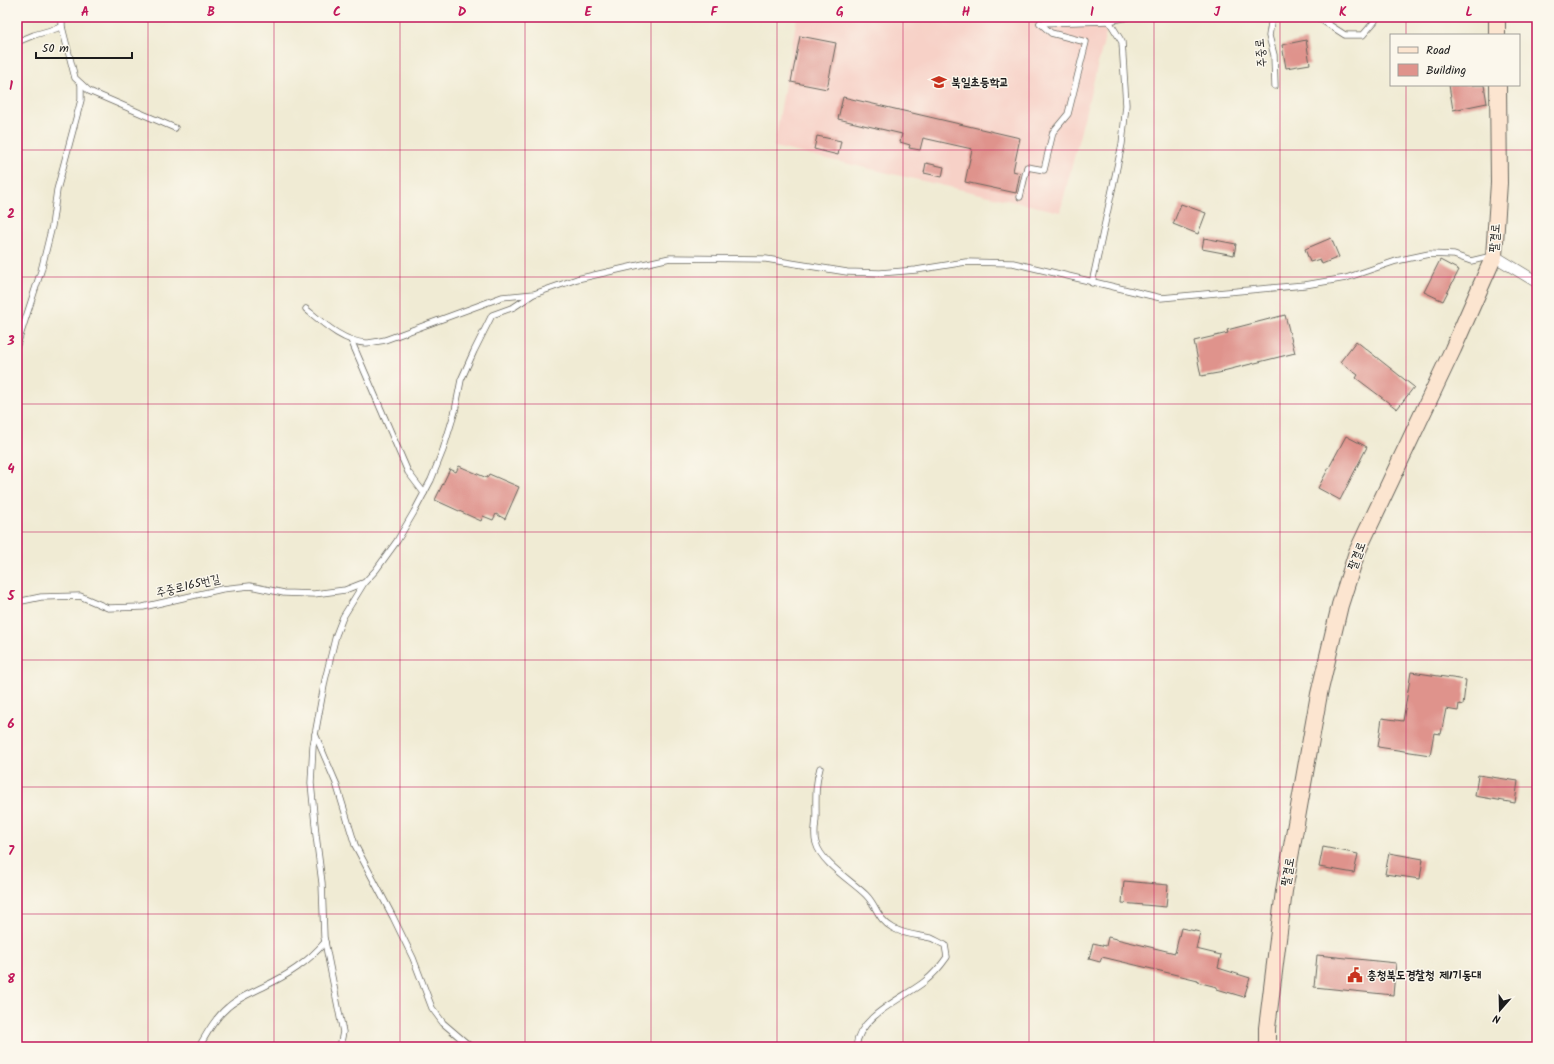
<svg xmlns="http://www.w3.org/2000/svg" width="1554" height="1064" viewBox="0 0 1554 1064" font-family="Kalam,'Poor Story',sans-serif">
<rect width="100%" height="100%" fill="#fbf7ec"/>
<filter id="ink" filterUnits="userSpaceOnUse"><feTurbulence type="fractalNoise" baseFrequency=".025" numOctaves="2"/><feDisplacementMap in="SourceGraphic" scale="8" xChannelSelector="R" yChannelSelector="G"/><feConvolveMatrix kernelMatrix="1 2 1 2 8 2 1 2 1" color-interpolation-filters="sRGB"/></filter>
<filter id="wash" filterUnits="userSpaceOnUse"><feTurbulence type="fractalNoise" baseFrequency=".012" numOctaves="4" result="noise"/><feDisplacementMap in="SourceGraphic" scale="16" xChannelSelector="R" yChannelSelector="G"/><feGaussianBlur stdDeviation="0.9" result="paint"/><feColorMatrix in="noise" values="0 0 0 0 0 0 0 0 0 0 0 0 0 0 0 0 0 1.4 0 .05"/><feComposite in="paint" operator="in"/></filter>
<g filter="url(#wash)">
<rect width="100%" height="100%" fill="#f0ebd4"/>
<path fill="#f7d1c7" d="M 797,17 L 1110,17 L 1060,212 L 774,147 Z"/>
<g id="blocks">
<g fill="#df938c">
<path d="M 800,36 L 836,43 L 827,89 L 791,82 Z"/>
<path d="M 1306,40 L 1310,64 L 1286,68 L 1282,45 Z"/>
<path d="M 1449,85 L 1484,85 L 1487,103 L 1453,110 Z"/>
<path d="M 843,97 L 1020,138 L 1013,171 L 1020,173 L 1016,193 L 965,182 L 972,149 L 923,138 L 920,150 L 909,148 L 910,145 L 900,142 L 902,134 L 838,119 Z"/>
<path d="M 817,136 L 841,141 L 838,155 L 814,149 Z"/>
<path d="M 926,163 L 944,167 L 942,177 L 924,173 Z"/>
<path d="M 1181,204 L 1206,213 L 1198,234 L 1173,224 Z"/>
<path d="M 1204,238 L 1236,244 L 1234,255 L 1202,249 Z"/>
<path d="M 1331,238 L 1339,257 L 1322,264 L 1320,259 L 1310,262 L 1305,249 Z"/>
<path d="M 1440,260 L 1459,270 L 1443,301 L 1424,292 Z"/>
<path d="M 1285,315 L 1295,353 L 1223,371 L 1224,372 L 1201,376 L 1194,341 L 1228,333 L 1227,330 Z"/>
<path d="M 1356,341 L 1414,387 L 1397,409 L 1356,378 L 1358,375 L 1340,362 Z"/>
<path d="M 1346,436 L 1367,447 L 1340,500 L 1318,488 Z"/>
<path d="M 459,466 L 487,478 L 489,474 L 519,487 L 505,519 L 496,514 L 493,520 L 483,516 L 481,521 L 435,500 L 450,469 L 456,472 Z"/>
<path d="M 1411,672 L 1466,680 L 1463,705 L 1459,704 L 1458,711 L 1446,709 L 1441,734 L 1434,733 L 1430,755 L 1378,747 L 1382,718 L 1403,721 Z"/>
<path d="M 1478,775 L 1518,781 L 1515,803 L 1475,796 Z"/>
<path d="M 1323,847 L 1358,854 L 1354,873 L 1319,867 Z"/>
<path d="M 1389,853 L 1423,859 L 1420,879 L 1385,874 Z"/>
<path d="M 1124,881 L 1168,885 L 1166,907 L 1122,903 Z"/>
<path d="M 1181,928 L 1200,932 L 1196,949 L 1221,955 L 1218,968 L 1250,978 L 1244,997 L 1217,989 L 1217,987 L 1197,982 L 1198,980 L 1102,957 L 1100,962 L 1089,959 L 1093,943 L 1106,946 L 1108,937 L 1175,953 Z"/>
<path d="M 1317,955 L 1396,963 L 1393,995 L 1314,987 Z"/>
</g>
</g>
</g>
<g filter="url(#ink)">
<use href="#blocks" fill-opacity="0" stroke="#66645c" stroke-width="1"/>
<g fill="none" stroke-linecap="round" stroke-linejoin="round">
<g stroke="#66645c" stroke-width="7">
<g id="lane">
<path d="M 62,17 L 62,27 L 75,78 L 89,91 L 175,128"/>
<path d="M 1272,17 L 1269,36 L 1274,55 L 1275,86"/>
<path d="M 1317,17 L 1345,35 L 1363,35 L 1375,21 L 1376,17"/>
<path d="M 1040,23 L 1109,21 L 1128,17"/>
<path d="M 17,42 L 34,35 L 62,27"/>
<path d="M 1020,197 L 1027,167 L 1044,170 L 1053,132 L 1068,114 L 1086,42 L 1051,33 L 1040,23"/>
<path d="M 1092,283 L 1122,144 L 1126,105 L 1122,42 L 1109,21"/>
<path d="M 306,309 C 323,323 343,342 366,343 C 372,343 379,341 385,340 L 502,297 L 534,294 L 577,279 L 670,258 L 766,259 L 847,272 L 880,273 L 916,270 L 966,262 L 1013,263 L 1161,298 L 1305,285 L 1346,278 L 1396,261 L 1429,254 L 1454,255 L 1471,261 L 1492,256"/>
<path d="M 351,340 L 408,472 L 424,493"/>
<path d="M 17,345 L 41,271 L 52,226 L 57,190 L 81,100 L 81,84"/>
<path d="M 17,602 L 41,597 L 80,596 L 108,608 L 143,607 L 222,589 L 250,586 L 284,593 L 314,594 L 345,590 L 363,583"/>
<path d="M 315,734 L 336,783 L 355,845 L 393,917 L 413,958 L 432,1008 L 443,1023 L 471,1047"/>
<path d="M 820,768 C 815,784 816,799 816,816 C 816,824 813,835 816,843 C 821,863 852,881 866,895 C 877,906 877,919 893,928 C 905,935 918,935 931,938 C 936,940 940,943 945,945 L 947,957 C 940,967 933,975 924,982 C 902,999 859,1016 856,1047"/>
<path d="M 199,1047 C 207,1033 215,1018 228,1007 C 238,998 251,993 263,987 C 288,975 307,963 325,942"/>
<path d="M 340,1047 L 343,1032 L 324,937 L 322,883 L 316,835 L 311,783 L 313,746 L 325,680 L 336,635 L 343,617 L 364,583 L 376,570 L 397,541 L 414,512 L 431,480 L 443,450 L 455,411 L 461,380 L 474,351 L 492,315 L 514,307 L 532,295"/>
</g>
</g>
<g stroke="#66645c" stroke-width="12">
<path id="street" d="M 1494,256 L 1537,282"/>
</g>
<g stroke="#66645c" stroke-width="18">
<g id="secondary">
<path d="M 1497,17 L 1497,35"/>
<path d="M 1267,1047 L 1267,1028 L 1284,891 L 1319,694 L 1340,605 L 1357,552 L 1453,349 L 1494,256 L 1499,183 L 1498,85"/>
</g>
</g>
<use href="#lane" stroke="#fff" stroke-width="5.5"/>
<use href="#street" stroke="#fff" stroke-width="11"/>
<use href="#secondary" stroke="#fce5d0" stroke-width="16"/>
</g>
</g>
<path fill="none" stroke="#c2185b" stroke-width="1" stroke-opacity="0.55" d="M 148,17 L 148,1047M 274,17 L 274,1047M 400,17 L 400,1047M 525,17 L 525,1047M 651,17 L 651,1047M 777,17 L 777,1047M 903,17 L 903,1047M 1029,17 L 1029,1047M 1154,17 L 1154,1047M 1280,17 L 1280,1047M 1406,17 L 1406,35M 1406,85 L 1406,1047M 17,150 L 1537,150M 17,277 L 1537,277M 17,404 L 1537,404M 17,532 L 1537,532M 17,660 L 1537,660M 17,787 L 1537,787M 17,914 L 1537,914"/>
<defs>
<g id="school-bare" transform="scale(1.2)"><path d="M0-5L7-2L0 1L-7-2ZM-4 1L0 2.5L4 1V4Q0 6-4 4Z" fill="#c8321e" stroke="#fbf7ec" stroke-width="2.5" paint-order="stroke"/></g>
<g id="civic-bare" transform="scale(1.2)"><path d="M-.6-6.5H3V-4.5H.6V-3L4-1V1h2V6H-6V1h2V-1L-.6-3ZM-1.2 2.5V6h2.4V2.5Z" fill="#c8321e" stroke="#fbf7ec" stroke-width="2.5" paint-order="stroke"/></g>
</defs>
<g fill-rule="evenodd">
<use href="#school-bare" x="939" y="82"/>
<use href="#civic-bare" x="1355" y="975"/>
</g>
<g text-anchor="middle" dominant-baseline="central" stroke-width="3" stroke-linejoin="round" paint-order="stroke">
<g font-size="12" fill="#1c1c1c" stroke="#fbf7ec">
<text transform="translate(1261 53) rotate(-96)">주중로</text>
<text transform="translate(1495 238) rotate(-86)">팔결로</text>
<text transform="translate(1357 556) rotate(-69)">팔결로</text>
<text transform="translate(188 586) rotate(-13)">주중로165번길</text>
<text transform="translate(1288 872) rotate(-80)">팔결로</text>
</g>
<g font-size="12" font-weight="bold" fill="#1c1c1c" stroke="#fbf7ec" text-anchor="start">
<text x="951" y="82">북일초등학교</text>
<text x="1367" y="975">충청북도경찰청 제1기동대</text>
</g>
</g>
<rect width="1554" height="1064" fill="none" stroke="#fbf7ec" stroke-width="44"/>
<rect x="1390" y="34" width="130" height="52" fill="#fbf7ec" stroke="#a29f99"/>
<rect x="1398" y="47" width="20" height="6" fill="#fce5d0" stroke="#a29f99"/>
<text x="1426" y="54" font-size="12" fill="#1c1c1c">Road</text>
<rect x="1398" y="64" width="20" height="12" fill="#df938c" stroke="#a29f99"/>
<text x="1426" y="74" font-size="12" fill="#1c1c1c">Building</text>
<g transform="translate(1500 1010) rotate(200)" stroke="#fbf7ec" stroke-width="3" paint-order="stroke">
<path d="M0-3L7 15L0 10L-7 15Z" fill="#1c1c1c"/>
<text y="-6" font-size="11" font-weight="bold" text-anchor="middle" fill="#1c1c1c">N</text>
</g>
<path d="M36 52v6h96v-6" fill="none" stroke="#1c1c1c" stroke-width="2"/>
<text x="42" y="52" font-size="12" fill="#1c1c1c" stroke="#fbf7ec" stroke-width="3" paint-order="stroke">50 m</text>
<rect x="22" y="22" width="1510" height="1020" fill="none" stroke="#c2185b" stroke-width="1.5"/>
<g font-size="13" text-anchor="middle" font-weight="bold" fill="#c2185b">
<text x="85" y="16">A</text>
<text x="211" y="16">B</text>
<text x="337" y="16">C</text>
<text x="462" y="16">D</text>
<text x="588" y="16">E</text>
<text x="714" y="16">F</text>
<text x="840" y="16">G</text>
<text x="966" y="16">H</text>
<text x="1092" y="16">I</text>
<text x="1217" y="16">J</text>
<text x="1343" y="16">K</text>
<text x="1469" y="16">L</text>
<text x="11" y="90">1</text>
<text x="11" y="218">2</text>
<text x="11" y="345">3</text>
<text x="11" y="473">4</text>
<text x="11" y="600">5</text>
<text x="11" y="728">6</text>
<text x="11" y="855">7</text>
<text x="11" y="983">8</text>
</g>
</svg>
